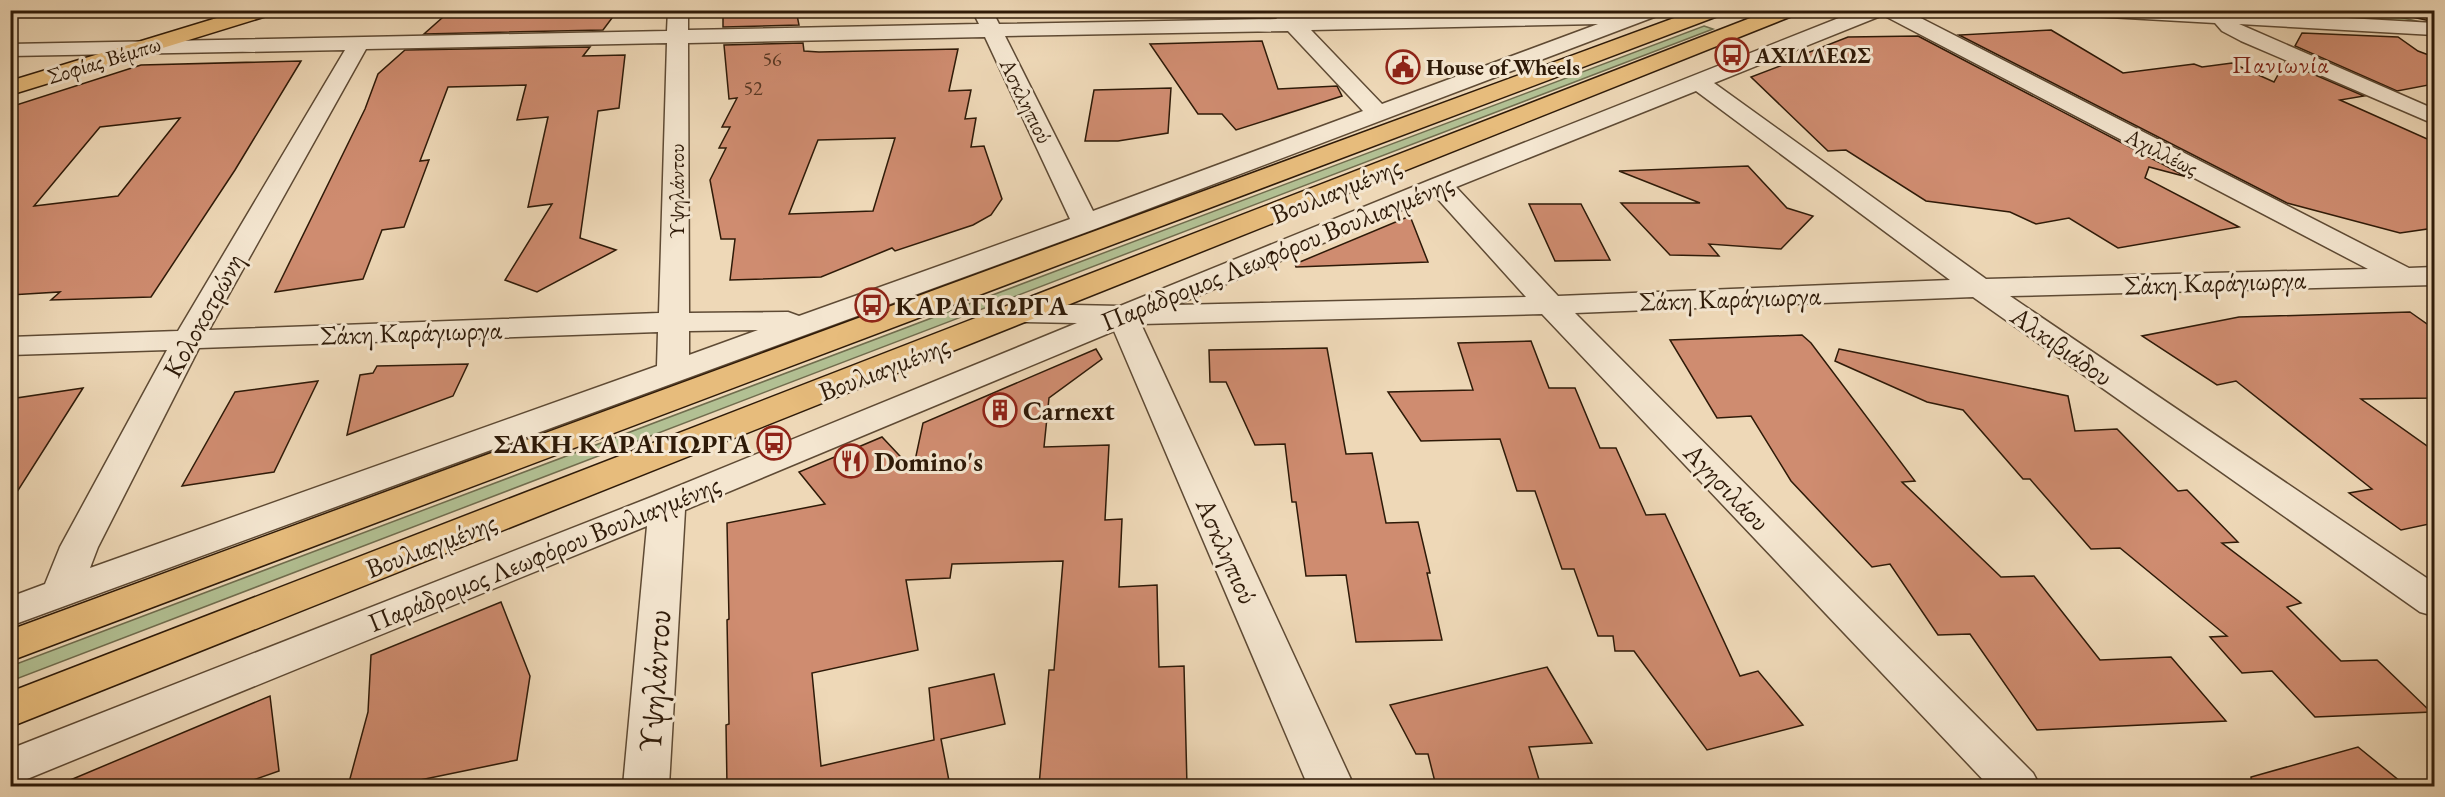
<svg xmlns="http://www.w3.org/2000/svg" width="2445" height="797" viewBox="0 0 2445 797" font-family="'EB Garamond',serif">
<rect width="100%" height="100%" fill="#eed8b7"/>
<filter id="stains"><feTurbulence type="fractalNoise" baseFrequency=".00333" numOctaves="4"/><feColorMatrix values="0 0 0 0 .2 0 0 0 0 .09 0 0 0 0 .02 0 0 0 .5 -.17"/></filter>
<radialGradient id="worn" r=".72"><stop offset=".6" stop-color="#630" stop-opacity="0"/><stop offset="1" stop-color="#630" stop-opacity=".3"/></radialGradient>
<g fill="#b2c093" stroke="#706d4e" stroke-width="1.5">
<path d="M 2369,10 L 2429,24 L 2175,11 Z"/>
<path d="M 1704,26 L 1713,29 L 11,681 L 11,666 Z"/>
</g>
<g fill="#cf8c70" stroke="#2e1a08" stroke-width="1.5" fill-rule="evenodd">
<path d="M 451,10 L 618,10 L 603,30 L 424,34 Z"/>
<path d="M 723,10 L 796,10 L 799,25 L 723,27 Z"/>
<path d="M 2051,30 L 2123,73 L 2194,64 L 2202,67 L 2232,63 L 2274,82 L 2285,62 L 2364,96 L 2340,100 L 2434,142 L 2434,228 L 2400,233 L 2287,203 L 1959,35 Z"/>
<path d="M 2302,33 L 2398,37 L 2418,51 L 2434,57 L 2434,84 L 2397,91 L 2295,46 Z"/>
<path d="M 1918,36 L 2187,177 L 2149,167 L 2145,178 L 2239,227 L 2118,248 L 2069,218 L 2036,224 L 2010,212 L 1926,201 L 1846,150 L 1828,151 L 1751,77 L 1809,55 L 1807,53 L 1848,37 Z"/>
<path d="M 1262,41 L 1278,89 L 1337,86 L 1342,96 L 1236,130 L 1222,114 L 1198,114 L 1150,44 Z"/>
<path d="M 803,43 L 804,51 L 819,52 L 958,49 L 949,91 L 971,90 L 965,119 L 976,118 L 971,147 L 984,146 L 1002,199 L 991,215 L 973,225 L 895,251 L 892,248 L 821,277 L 730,280 L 735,239 L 721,239 L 710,180 L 726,148 L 719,148 L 730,127 L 722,127 L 737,98 L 729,99 L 724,45 ZM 895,138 L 873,211 L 789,214 L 818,140 Z"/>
<path d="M 590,47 L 583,56 L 625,55 L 619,108 L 598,111 L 580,238 L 616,250 L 537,292 L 505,280 L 552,204 L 528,207 L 548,117 L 517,120 L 526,85 L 448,87 L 420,161 L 429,160 L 404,227 L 382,230 L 363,279 L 275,292 L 365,109 L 378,74 L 405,50 Z"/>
<path d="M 301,61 L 235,170 L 151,297 L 51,300 L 60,292 L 10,295 L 10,107 L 141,65 ZM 180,118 L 118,196 L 34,206 L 100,127 Z"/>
<path d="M 1171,88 L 1168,133 L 1118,141 L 1085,141 L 1094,90 Z"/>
<path d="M 1748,166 L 1787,208 L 1813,216 L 1781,249 L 1709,244 L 1719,256 L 1670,255 L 1621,203 L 1700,203 L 1619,171 Z"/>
<path d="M 1529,204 L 1581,204 L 1610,260 L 1555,261 Z"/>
<path d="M 1410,216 L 1428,262 L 1296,267 L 1295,264 Z"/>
<path d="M 2410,312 L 2434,329 L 2434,398 L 2361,399 L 2434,451 L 2434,523 L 2401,530 L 2349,493 L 2372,489 L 2236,381 L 2217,385 L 2142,336 L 2239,317 Z"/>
<path d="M 1802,335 L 1811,343 L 1915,481 L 1902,482 L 2001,577 L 2034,576 L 2100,660 L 2171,657 L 2226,721 L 2037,730 L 1970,634 L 1938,635 L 1890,564 L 1872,567 L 1791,481 L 1751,416 L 1717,418 L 1670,340 Z"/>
<path d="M 1531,341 L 1549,388 L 1575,388 L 1600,448 L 1616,448 L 1646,515 L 1665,514 L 1740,676 L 1758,671 L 1803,725 L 1707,750 L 1634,651 L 1615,651 L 1613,636 L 1598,636 L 1574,569 L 1562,569 L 1535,491 L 1517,491 L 1500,439 L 1421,441 L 1388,392 L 1473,390 L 1458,343 Z"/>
<path d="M 1327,348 L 1346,454 L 1372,453 L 1386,523 L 1418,522 L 1430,573 L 1427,573 L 1442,640 L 1356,642 L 1346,575 L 1306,576 L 1296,502 L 1292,502 L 1285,444 L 1255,445 L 1226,382 L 1210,382 L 1209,350 Z"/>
<path d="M 1096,349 L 1102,359 L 1049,398 L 1044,447 L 1109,445 L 1105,520 L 1122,519 L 1119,587 L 1157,585 L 1159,667 L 1184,666 L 1187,786 L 1039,786 L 1049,670 L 1054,670 L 1063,561 L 952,564 L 950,578 L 906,580 L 918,650 L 812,673 L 821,766 L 934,740 L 929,688 L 994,674 L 1005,724 L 941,739 L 950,786 L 727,786 L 726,725 L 729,724 L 727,620 L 729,619 L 727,523 L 825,504 L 799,472 L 882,437 L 913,470 L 923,423 Z"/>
<path d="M 1839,349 L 2068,396 L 2075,431 L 2117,429 L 2178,491 L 2187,490 L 2238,542 L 2222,543 L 2301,603 L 2287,607 L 2341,661 L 2377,660 L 2431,712 L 2315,717 L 2272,671 L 2242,673 L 2210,637 L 2227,636 L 2120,548 L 2091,549 L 2030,479 L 2023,479 L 1963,410 L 1927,402 L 1835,361 Z"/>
<path d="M 468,364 L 453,396 L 347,435 L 360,375 L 373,373 L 377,366 Z"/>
<path d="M 318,381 L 274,472 L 182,486 L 235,392 Z"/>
<path d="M 83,388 L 10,503 L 10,399 Z"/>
<path d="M 501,602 L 530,676 L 517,760 L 391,786 L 348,786 L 368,712 L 371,655 Z"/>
<path d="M 1547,667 L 1592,743 L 1529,747 L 1541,786 L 1436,786 L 1428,754 L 1416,754 L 1390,705 Z"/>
<path d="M 270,696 L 279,771 L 236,786 L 56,786 Z"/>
<path d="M 2358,747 L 2406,786 L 2252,786 L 2251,777 Z"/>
</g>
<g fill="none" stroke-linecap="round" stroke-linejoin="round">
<g stroke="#5e4a34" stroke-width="3">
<g id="minor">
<path d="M 668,10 L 688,10 L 688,30 L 979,24 L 974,14 L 976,10 L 992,10 L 999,24 L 1277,19 L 1274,14 L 1276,10 L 1292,10 L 1299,18 L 1611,12 L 1620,16 L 1635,10 L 1665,10 L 1662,14 L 1095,229 L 10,626 L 10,597 L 45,584 L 60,547 L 167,350 L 10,355 L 10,337 L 178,331 L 345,50 L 10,56 L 10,44 L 667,31 ZM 1598,24 L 1382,104 L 1311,30 ZM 1288,31 L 1363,111 L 1093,211 L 1005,36 ZM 985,37 L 1070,219 L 799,316 L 788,312 L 689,313 L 688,43 ZM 667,43 L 659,313 L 209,330 L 366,49 ZM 758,330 L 689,355 L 689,331 ZM 658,332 L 657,366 L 90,568 L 98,547 L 199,348 Z"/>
<path d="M 1859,10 L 1905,10 L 2409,268 L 2434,267 L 2434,285 L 2010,296 L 2434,583 L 2434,616 L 2420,612 L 1973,297 L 1575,313 L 2033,773 L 2040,786 L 1989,786 L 1542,314 L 1141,324 L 1354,786 L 1308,786 L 1114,331 L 685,510 L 669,786 L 623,786 L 647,526 L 10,786 L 10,749 L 654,496 L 1077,323 L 1025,322 L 1014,319 L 1010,313 L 1014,307 L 1025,304 L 1120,306 L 1430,180 ZM 1883,15 L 2368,269 L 1986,279 L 1714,83 ZM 1696,91 L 1950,280 L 1558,296 L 1456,187 ZM 1435,196 L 1526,297 L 1176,305 Z"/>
<path d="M 2081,10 L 2210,10 L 2434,23 L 2434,35 L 2239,24 L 2434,109 L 2434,124 L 2241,41 L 2222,31 L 2215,23 L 2091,16 L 2084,14 Z"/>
</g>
</g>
<g stroke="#2e1a08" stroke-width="3">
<g id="major">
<path d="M 243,10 L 276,10 L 273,14 L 10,95 L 10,81 Z"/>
<path d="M 1696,10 L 1726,10 L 1723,14 L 10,661 L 10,630 Z"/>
<path d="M 1771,10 L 1800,10 L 1797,14 L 10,727 L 10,692 Z"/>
<path d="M 2399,10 L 2434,10 L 2434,21 L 2402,14 Z"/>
</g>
</g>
<use href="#minor" fill="#f4e6d0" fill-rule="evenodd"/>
<use href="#major" fill="#e7bc7c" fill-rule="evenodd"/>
</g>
<defs>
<g id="bus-ring" transform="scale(1.725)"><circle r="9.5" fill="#f4e6d0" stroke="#8f2418" stroke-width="1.5"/><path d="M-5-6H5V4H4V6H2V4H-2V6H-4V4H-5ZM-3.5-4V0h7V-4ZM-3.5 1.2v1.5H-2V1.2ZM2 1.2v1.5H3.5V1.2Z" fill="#8f2418"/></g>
<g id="civic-ring" transform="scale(1.725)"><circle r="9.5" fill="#f4e6d0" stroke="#8f2418" stroke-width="1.5"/><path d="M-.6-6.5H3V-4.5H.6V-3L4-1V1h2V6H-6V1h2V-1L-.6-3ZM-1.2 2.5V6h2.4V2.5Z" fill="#8f2418"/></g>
<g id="building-ring" transform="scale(1.725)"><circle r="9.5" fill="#f4e6d0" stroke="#8f2418" stroke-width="1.5"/><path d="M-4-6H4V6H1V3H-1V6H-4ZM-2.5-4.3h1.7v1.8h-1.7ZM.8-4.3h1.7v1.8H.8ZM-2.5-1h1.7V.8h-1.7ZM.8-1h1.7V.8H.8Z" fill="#8f2418"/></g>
<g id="restaurant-ring" transform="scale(1.725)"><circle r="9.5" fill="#f4e6d0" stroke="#8f2418" stroke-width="1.5"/><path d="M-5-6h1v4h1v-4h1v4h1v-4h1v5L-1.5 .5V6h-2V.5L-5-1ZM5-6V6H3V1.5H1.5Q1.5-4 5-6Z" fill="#8f2418"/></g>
</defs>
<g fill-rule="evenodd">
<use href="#bus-ring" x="1732" y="55"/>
<use href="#civic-ring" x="1403" y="67"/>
<use href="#bus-ring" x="872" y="305"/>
<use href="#building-ring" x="1000" y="410"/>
<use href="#bus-ring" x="774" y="443"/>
<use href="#restaurant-ring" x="851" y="461"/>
</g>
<g text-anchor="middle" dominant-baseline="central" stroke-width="6" stroke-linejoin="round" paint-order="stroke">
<g font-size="20" fill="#563622">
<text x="772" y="59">56</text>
<text x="753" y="88">52</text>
</g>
<g font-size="22" font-weight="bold" fill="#2e1a08" stroke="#f4e6d0" text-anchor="start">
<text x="1755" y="55">ΑΧΙΛΛΕΩΣ</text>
<text x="1426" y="67">House of Wheels</text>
</g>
<g font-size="22" fill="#2e1a08" stroke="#f4e6d0">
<text transform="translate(104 60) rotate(-17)">Σοφίας Βέμπω</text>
<text transform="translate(1026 101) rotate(64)">Ασκληπιού</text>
<text transform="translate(2162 152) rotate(27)">Αχιλλέως</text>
<text transform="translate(676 191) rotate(-90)">Υψηλάντου</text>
</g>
<g font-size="24" letter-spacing="1.5" fill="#7a1f14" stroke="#f4e6d0">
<text x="2281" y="64">Πανιωνία</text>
</g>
<g font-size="27" fill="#2e1a08" stroke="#f4e6d0">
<text transform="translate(1336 190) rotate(-22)">Βουλιαγμένης</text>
<text transform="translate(1277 252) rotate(-22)">Παράδρομος Λεωφόρου Βουλιαγμένης</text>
<text transform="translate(2215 282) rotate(-2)">Σάκη Καράγιωργα</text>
<text transform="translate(1730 298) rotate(-2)">Σάκη Καράγιωργα</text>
<text transform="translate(203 315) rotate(-61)">Κολοκοτρώνη</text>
<text transform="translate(411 332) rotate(-2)">Σάκη Καράγιωργα</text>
<text transform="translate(2062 346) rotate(35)">Αλκιβιάδου</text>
<text transform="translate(884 368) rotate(-21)">Βουλιαγμένης</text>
<text transform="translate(1727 487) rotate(46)">Αγησιλάου</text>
<text transform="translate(431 545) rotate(-21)">Βουλιαγμένης</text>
<text transform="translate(1227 551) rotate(66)">Ασκληπιού</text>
<text transform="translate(544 553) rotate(-22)">Παράδρομος Λεωφόρου Βουλιαγμένης</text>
</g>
<g font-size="27" font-weight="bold" fill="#2e1a08" stroke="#f4e6d0" text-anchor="start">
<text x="895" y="305">ΚΑΡΑΓΙΩΡΓΑ</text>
<text x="1023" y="410">Carnext</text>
<text x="751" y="443" text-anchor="end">ΣΑΚΗ ΚΑΡΑΓΙΩΡΓΑ</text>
<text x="874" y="461">Domino's</text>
</g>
<g font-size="33" fill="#2e1a08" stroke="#f4e6d0">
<text transform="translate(654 681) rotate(-86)">Υψηλάντου</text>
</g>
</g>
<rect width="2445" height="797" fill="none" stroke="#eed8b7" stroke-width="36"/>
<rect x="12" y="12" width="2421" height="773" fill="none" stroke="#2e1a08" stroke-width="3"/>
<rect x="18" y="18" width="2409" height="761" fill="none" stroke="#2e1a08" stroke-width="1.5"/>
<rect width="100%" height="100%" filter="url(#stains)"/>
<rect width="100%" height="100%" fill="url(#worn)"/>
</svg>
